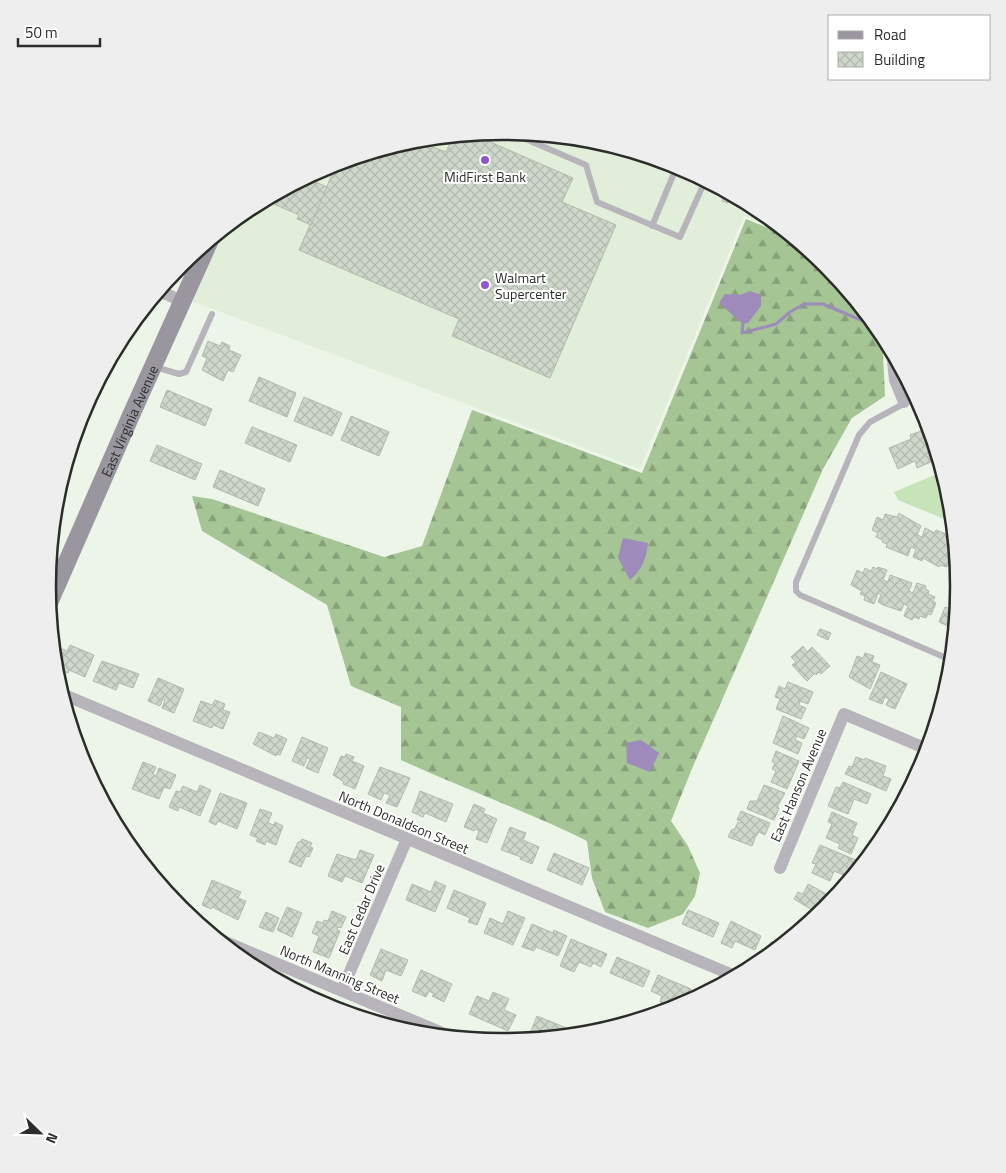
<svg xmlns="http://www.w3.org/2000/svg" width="1006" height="1173" viewBox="0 0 1006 1173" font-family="'Titillium Web',sans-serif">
<defs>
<pattern id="forest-firs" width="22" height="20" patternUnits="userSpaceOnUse" patternTransform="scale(1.25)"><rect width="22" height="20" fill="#a5c595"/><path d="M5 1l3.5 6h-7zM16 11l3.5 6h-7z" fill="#87a07a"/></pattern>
<pattern id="building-cross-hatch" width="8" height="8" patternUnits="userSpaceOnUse" patternTransform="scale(1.25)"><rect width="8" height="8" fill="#cfd7cb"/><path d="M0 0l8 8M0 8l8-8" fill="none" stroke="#b2b9ae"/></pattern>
</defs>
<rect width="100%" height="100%" fill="#ecf5e8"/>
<path fill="#e0eeda" d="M 503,131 L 592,140 L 678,166 L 756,208 L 788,234 L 744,216 L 640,469 L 191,301 L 221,232 L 250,208 L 329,166 L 414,140 Z"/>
<path fill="url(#forest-firs)" d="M 746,219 L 793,238 L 825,265 L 882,334 L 885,396 L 852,418 L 823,469 L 691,771 L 671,821 L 688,846 L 700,873 L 695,896 L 683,914 L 648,928 L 605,912 L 592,878 L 587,841 C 526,811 462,788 401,760 L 401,707 L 351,686 L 327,605 L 202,531 L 192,496 L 212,499 L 384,557 L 422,546 L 472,410 L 642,473 Z"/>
<path fill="#c6e4b7" d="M 942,472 L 950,498 L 952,522 L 898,500 L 894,492 Z"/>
<g fill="#9e8bbc">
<path d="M 750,291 L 761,295 L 761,306 L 748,323 L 743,324 L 719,303 L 725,294 L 740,295 Z"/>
<path d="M 623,538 L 648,543 C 646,560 642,569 630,580 L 618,558 Z"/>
<path d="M 641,740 L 659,753 L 650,772 L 627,763 L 626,743 Z"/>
</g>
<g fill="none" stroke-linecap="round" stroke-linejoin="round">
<path stroke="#9e8bbc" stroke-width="3" d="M 743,324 L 742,333 L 776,324 L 790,312 L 804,304 L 823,304 L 875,326"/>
</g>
<g fill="url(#building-cross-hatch)" stroke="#b2baae">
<path d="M 472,134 L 573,178 L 562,202 L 616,225 L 550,378 L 452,336 L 459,319 L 299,250 L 337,163 L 414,140 L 446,152 L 453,136 Z"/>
<path d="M 311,180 L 327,187 L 311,225 L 297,219 L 299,215 L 274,204 L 279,192 L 298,182 L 309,186 Z"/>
<path d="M 722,189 L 748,204 L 731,197 L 728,203 L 722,201 L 724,195 L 720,193 Z"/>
<path d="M 208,341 L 220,346 L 222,342 L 230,346 L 229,350 L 241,355 L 233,372 L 228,370 L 223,381 L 202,370 L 207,358 L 202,356 Z"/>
<path d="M 259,377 L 296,393 L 287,417 L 249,401 Z"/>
<path d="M 167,390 L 212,409 L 205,426 L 160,407 Z"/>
<path d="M 304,397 L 342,413 L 332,436 L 294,421 Z"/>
<path d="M 351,416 L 389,432 L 379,456 L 341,440 Z"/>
<path d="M 252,427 L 297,445 L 290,462 L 245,443 Z"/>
<path d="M 921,431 L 923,434 L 930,432 L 938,459 L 917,468 L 915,461 L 898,469 L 889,448 L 911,439 L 910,435 Z"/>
<path d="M 157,445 L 202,464 L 195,480 L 150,461 Z"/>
<path d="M 220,470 L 265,489 L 258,506 L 213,487 Z"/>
<path d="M 899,513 L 921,526 L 917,535 L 922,537 L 925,528 L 935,533 L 936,530 L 946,534 L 945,537 L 951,539 L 950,542 L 954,544 L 956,557 L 952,565 L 948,564 L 947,567 L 940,565 L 939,567 L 923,558 L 922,561 L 913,557 L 916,549 L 911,547 L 908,556 L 886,547 L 887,544 L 882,542 L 883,540 L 876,537 L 878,533 L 872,530 L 877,517 L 883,520 L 885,514 L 897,517 Z"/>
<path d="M 873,567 L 877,569 L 878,567 L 887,570 L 883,580 L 888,582 L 890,575 L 912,583 L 909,591 L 913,593 L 917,583 L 926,586 L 925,589 L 929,591 L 928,594 L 935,597 L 933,601 L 936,603 L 931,615 L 928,614 L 926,618 L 920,616 L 919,619 L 914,617 L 912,620 L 904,616 L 908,606 L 904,604 L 901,611 L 883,605 L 878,602 L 881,595 L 878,593 L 874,604 L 864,600 L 865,596 L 860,594 L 862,591 L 851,585 L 857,570 L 863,573 L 865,568 L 871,571 Z"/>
<path d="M 953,605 L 957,606 L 954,637 L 953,632 L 948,630 L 950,627 L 939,622 L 945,607 L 951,609 Z"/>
<path d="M 820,629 L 831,633 L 828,640 L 817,635 Z"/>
<path d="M 70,645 L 94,655 L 85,677 L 69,670 L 68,673 L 56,668 L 55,661 L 60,648 L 67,651 Z"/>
<path d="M 803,646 L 807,652 L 812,647 L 830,666 L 821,674 L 819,672 L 816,675 L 815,673 L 807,681 L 792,665 L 796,662 L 791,657 Z"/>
<path d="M 865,653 L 874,656 L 872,662 L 880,665 L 870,689 L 849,677 L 857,656 L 863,658 Z"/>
<path d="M 102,661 L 139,674 L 133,688 L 119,683 L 116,690 L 93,681 Z"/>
<path d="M 881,672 L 907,684 L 895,709 L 886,705 L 889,699 L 885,697 L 882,704 L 869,699 Z"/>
<path d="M 158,678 L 184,689 L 174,713 L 162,708 L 165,700 L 163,699 L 160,706 L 148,701 Z"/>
<path d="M 788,682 L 813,692 L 808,704 L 800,701 L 799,705 L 806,708 L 801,719 L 776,709 L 780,699 L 775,697 L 779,686 L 785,689 Z"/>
<path d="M 215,700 L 225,704 L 223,710 L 230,712 L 223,729 L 213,725 L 212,728 L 193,721 L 201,701 L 212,705 Z"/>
<path d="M 783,716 L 809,728 L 804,739 L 797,736 L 795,740 L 802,743 L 798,754 L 773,743 Z"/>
<path d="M 259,732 L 274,738 L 276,734 L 287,739 L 280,755 L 277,754 L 276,756 L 253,744 Z"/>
<path d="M 302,737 L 328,748 L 318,773 L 306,768 L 310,759 L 307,758 L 304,766 L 292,761 Z"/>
<path d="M 776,751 L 799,761 L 787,789 L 771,782 L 776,771 L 772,769 L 775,763 L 772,762 Z"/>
<path d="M 346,754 L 354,757 L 352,761 L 364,766 L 355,789 L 343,784 L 344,782 L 333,775 L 341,756 L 345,757 Z"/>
<path d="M 856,757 L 865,760 L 865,758 L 886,766 L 883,776 L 891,779 L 886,791 L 845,774 L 849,766 L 852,767 Z"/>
<path d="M 143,762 L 156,767 L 153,774 L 156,776 L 159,768 L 176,775 L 170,789 L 164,787 L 159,799 L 132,789 Z"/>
<path d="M 380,767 L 410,778 L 397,807 L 386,803 L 390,795 L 384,793 L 381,800 L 368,794 Z"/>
<path d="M 843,782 L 871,794 L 867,804 L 854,799 L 848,814 L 828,806 L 836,787 L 840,788 Z"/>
<path d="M 200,785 L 211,790 L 200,816 L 179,807 L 178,811 L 169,807 L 176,791 L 180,792 L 183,786 L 197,792 Z"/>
<path d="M 764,785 L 785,793 L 777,807 L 779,808 L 774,820 L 747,809 L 750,801 L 757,801 Z"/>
<path d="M 420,791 L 453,804 L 446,822 L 425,813 L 423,817 L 412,812 Z"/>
<path d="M 220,793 L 247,803 L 237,829 L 218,821 L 216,825 L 209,822 Z"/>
<path d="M 474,804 L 485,809 L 483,813 L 497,819 L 487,843 L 476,839 L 479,831 L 475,829 L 474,831 L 464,827 Z"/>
<path d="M 260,809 L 272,813 L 268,823 L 274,825 L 275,822 L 283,826 L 276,845 L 266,841 L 265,845 L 256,841 L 258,838 L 250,835 Z"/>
<path d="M 741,811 L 770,823 L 765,835 L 759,832 L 755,838 L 752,837 L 755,839 L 752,846 L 728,837 L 732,829 L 734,830 L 738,822 L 740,823 L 741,821 L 737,820 Z"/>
<path d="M 832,812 L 857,823 L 852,835 L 858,838 L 851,854 L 838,848 L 840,844 L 826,838 L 832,824 L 828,822 Z"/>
<path d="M 510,827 L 526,833 L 523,840 L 539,847 L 532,864 L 520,859 L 521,857 L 501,850 Z"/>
<path d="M 302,839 L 312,843 L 310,847 L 313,848 L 309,857 L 306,856 L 301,867 L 289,862 L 298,842 L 300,842 Z"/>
<path d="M 820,845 L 856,860 L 848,877 L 834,871 L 830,881 L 812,873 L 816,864 L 812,863 Z"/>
<path d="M 360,850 L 374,855 L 362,883 L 345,876 L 342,882 L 328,876 L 337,854 L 356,860 Z"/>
<path d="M 554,853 L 589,868 L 582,885 L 547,870 Z"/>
<path d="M 140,859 L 155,865 L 152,873 Z"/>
<path d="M 212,880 L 241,892 L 238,898 L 246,901 L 238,920 L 212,907 L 211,909 L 202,905 Z"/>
<path d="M 435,881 L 446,886 L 435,912 L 406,900 L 412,884 L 431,892 Z"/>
<path d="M 808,884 L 834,898 L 819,914 L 794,899 L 798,892 L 803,894 Z"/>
<path d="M 454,890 L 486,903 L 477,925 L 468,922 L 470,918 L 447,908 Z"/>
<path d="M 287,907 L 302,913 L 292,937 L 277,930 Z"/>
<path d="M 688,910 L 719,923 L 713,937 L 682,924 Z"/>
<path d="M 332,911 L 346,917 L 341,928 L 338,927 L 337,930 L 340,931 L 329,958 L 313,952 L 319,936 L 312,933 L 317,921 L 323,923 L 324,920 L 328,921 Z"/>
<path d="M 508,911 L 525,918 L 513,945 L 484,933 L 490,918 L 503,924 Z"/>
<path d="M 266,912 L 279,918 L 273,932 L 259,927 Z"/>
<path d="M 731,921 L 761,936 L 755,950 L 735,941 L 732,948 L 721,943 Z"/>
<path d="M 532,924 L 553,933 L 554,930 L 567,936 L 558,956 L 536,947 L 534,951 L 522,947 Z"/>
<path d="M 571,939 L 607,954 L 601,967 L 593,963 L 591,967 L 579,962 L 574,972 L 560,966 Z"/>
<path d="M 771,942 L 780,946 L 764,958 Z"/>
<path d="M 381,949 L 408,960 L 401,976 L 386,970 L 382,981 L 370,975 Z"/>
<path d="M 617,957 L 650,971 L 643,987 L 610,973 Z"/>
<path d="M 421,970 L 452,984 L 444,1002 L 432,996 L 434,994 L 429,991 L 426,997 L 412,991 Z"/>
<path d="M 658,975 L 691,989 L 686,1003 L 673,1000 L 670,1006 L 660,1002 L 662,996 L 651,991 Z"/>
<path d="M 493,992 L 509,999 L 504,1010 L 516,1015 L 508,1031 L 469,1014 L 477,996 L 489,1001 Z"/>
<path d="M 537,1016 L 574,1031 L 572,1035 L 541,1038 L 536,1036 L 537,1034 L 531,1031 Z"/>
</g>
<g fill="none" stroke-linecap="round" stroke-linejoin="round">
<g stroke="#b7b5bb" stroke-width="6">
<path d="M 507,131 L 586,165 L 597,202 L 680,237 L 705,181"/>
<path d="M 534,143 L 538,134"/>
<path d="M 652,226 L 677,166"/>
<path d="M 155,367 L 179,374 L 186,372 L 212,314"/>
<path d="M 916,397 L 870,422 L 859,435 L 796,582 L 796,591 L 800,595 L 951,660"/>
</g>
<g stroke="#b7b5bb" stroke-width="12">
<path d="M 159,291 L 182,301"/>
<path d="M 892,352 L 895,380 L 904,402"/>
<path d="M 62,694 L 735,976"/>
<path d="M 780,868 L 844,714 L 927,749"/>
<path d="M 216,938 L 452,1037"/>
<path d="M 342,990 L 407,839"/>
</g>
<path stroke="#9a969f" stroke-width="18" id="s1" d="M 49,603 L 132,413 L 210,240"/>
</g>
<g fill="#8e58d0" stroke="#fff" stroke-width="2">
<circle cx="485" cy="160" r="5"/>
<circle cx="485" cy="285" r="5"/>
</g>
<g text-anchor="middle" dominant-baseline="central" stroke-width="4" stroke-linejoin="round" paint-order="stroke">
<g font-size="14" fill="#2a2d29" stroke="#fff">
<text x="485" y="176">MidFirst Bank</text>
<text x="495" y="277" text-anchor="start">Walmart<tspan x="495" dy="16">Supercenter</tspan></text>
</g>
<g font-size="14" fill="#2a2d29" stroke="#fff">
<text stroke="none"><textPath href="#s1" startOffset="199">East Virginia Avenue</textPath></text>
<text transform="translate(798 785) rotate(-67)">East Hanson Avenue</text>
<text transform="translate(404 822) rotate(23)">North Donaldson Street</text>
<text transform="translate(361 909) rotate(-67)">East Cedar Drive</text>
<text transform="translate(340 974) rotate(23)">North Manning Street</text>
</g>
</g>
<path d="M0 0H1006V1173H0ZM502 140H504A446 446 0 0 1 950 586V587A446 446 0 0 1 504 1033H502A446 446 0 0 1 56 587V586A446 446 0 0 1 502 140Z" fill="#eee" fill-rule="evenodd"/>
<path fill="none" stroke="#2a2d29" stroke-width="2.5" d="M502 140H504A446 446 0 0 1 950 586V587A446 446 0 0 1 504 1033H502A446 446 0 0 1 56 587V586A446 446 0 0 1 502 140Z"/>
<rect x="828" y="15" width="162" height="65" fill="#ffffff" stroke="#aaaba9"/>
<rect x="838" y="31" width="25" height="8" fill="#9a969f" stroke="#aaaba9"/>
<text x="874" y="40" font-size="15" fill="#2a2d29">Road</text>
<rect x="838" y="52" width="25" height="15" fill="url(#building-cross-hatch)" stroke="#aaaba9"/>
<text x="874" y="65" font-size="15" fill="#2a2d29">Building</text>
<g transform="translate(40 1133) rotate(113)" stroke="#ffffff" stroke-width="4" paint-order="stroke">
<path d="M0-4L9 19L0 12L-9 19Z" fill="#2a2d29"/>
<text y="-8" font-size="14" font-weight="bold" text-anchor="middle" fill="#2a2d29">N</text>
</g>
<path d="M18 38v8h82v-8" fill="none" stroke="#2a2d29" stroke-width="2.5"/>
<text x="25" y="38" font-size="15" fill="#2a2d29" stroke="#ffffff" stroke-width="4" paint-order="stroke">50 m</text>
</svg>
